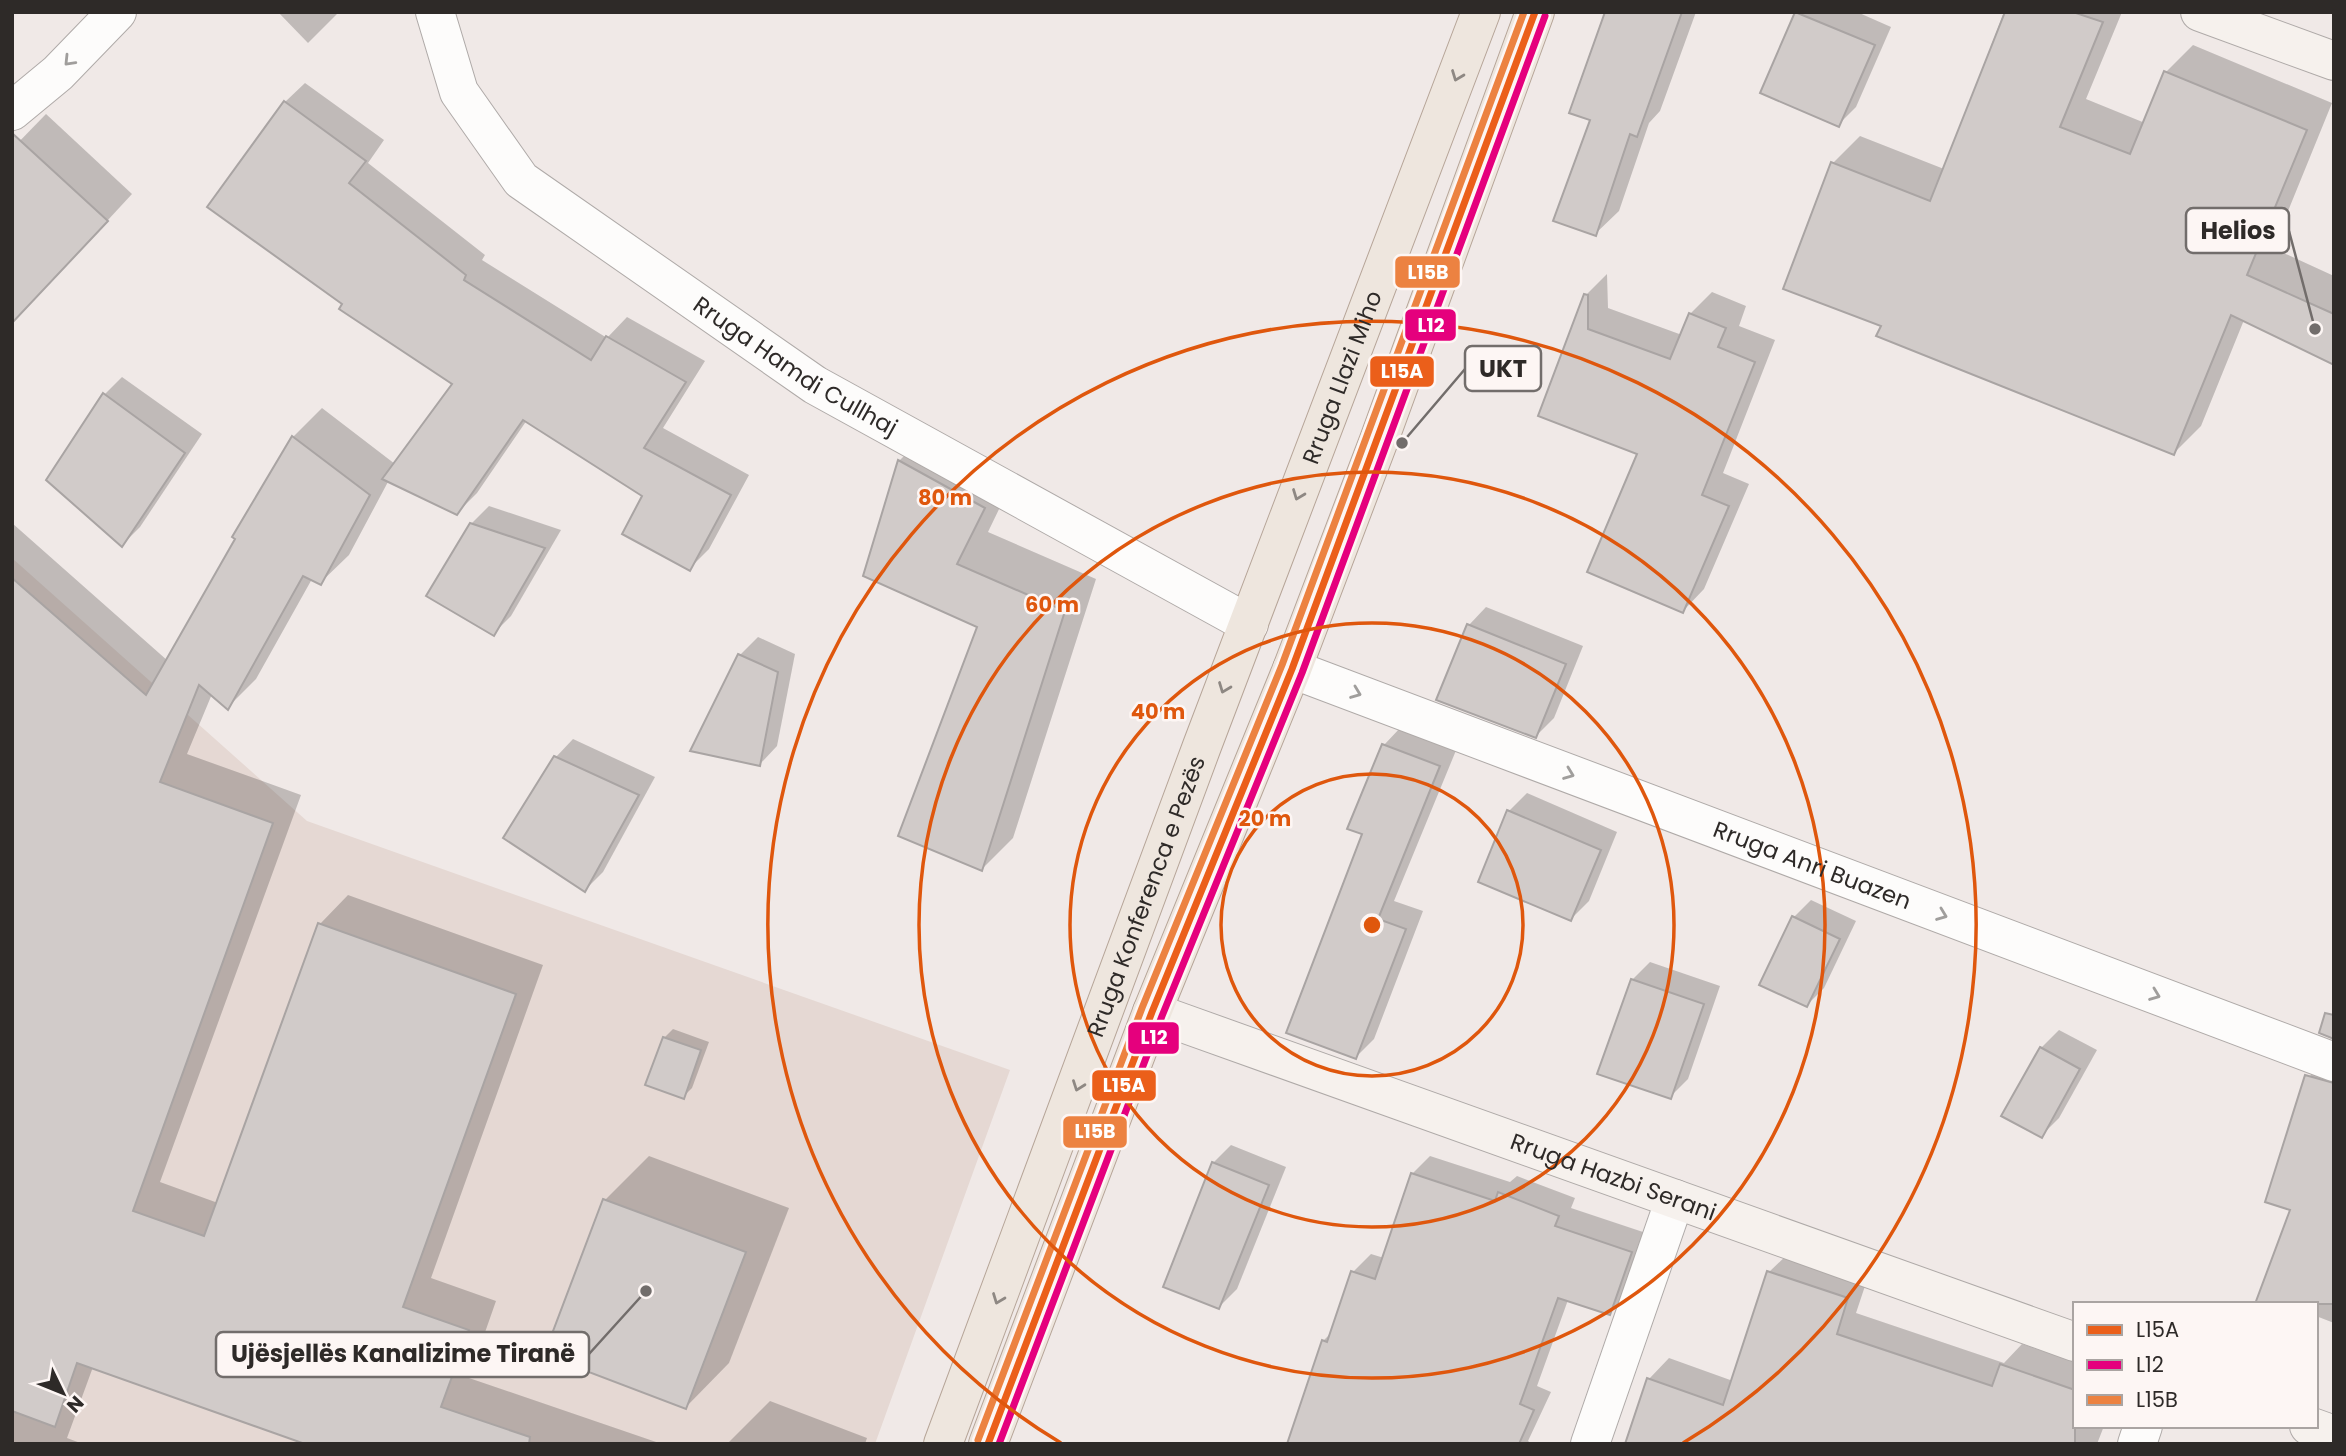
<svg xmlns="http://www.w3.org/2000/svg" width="2346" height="1456" viewBox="0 0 2346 1456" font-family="Poppins,sans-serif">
<rect width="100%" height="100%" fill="#f0e9e7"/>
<path fill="#e5d8d3" d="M 12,558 L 307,821 L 1010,1070 L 875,1444 L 12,1444 Z"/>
<g fill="#0003">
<path d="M 278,12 L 339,12 L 308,43 Z"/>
<path d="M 1607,12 L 1696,12 L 1660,111 L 1649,123 L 1619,211 L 1595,234 L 1592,119 Z"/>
<path d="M 1797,12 L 1857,12 L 1891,27 L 1856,107 L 1838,125 L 1762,92 Z"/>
<path d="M 2004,12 L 2122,12 L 2086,99 L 2145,123 L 2166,72 L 2193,45 L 2332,103 L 2273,248 L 2334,276 L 2334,363 L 2244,320 L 2201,426 L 2174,453 L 1883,325 L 1833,163 L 1860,136 L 1944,169 Z"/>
<path d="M 305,83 L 384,140 L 368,163 L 485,255 L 482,260 L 607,338 L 627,317 L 705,361 L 663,428 L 749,475 L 709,549 L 689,569 L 645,495 L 527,420 L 477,493 L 457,513 L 389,480 L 349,555 L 320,583 L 312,579 L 256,679 L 228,707 L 212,694 L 187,754 L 301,795 L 160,1182 L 218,1203 L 320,924 L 348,895 L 543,965 L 431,1278 L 496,1301 L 469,1378 L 662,1444 L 310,1444 L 93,1367 L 67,1438 L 83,1444 L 12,1444 L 12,523 L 168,661 L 238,538 L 234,536 L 293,437 L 322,408 L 395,464 L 454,384 L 344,303 L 285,102 Z"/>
<path d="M 46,114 L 132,194 L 46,287 L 12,149 Z"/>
<path d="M 1607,274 L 1608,308 L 1682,335 L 1690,314 L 1712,292 L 1746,306 L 1739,326 L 1775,340 L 1723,473 L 1749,484 L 1704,589 L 1683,611 L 1640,453 L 1540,415 L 1586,295 Z"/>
<path d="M 122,377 L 202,434 L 140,527 L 122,545 L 105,394 Z"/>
<path d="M 931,429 L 1015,476 L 988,532 L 1096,579 L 1013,838 L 982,869 L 979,626 L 865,575 L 899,461 Z"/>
<path d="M 489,506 L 561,530 L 511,616 L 493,634 L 471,524 Z"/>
<path d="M 1486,607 L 1583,646 L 1554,718 L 1536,736 L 1469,625 Z"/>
<path d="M 758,637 L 795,654 L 777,746 L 760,764 L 740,655 Z"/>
<path d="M 1401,727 L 1457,748 L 1394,901 L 1423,911 L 1374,1039 L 1356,1057 L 1364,833 L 1350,828 L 1384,745 Z"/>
<path d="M 573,739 L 655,777 L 603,872 L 585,890 L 556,757 Z"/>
<path d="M 1527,793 L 1617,832 L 1589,901 L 1571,919 L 1509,811 Z"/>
<path d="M 1811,900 L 1856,921 L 1824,988 L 1807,1005 L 1793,918 Z"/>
<path d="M 1650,962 L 1720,986 L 1688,1079 L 1670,1097 L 1632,980 Z"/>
<path d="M 673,1029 L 709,1042 L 692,1088 L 683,1097 L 664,1038 Z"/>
<path d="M 2059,1030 L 2097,1050 L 2059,1118 L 2041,1136 L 2004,1115 L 2041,1048 Z"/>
<path d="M 2326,1060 L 2334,1063 L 2334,1323 L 2316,1316 L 2316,1304 L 2292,1209 L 2305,1081 Z"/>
<path d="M 1231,1145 L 1286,1167 L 1237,1289 L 1219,1307 L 1213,1163 Z"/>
<path d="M 649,1156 L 789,1208 L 729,1363 L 686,1407 L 546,1354 L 605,1200 Z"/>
<path d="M 1430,1156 L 1510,1182 L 1517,1176 L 1575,1198 L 1571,1208 L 1649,1234 L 1628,1295 L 1610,1313 L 1568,1300 L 1537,1386 L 1551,1392 L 1528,1441 L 1532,1444 L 1288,1444 L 1323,1341 L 1333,1331 L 1353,1272 L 1371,1254 L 1384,1258 L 1413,1173 Z"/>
<path d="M 1790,1252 L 1868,1277 L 1856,1313 L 2004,1363 L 2022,1344 L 2075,1362 L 2075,1426 L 2104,1426 L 2097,1444 L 1812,1444 L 1649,1379 L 1669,1358 L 1733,1381 L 1769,1272 Z"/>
<path d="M 770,1401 L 867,1438 L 865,1444 L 727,1444 Z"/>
</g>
<g fill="#d1cbc9" stroke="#a9a4a3" stroke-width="2">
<path d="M 1605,12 L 1682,12 L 1637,137 L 1630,134 L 1596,236 L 1553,221 L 1590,120 L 1569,113 Z"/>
<path d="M 1795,12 L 1875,45 L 1839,127 L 1760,93 Z"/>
<path d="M 2005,12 L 2073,12 L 2103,22 L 2060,127 L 2130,154 L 2164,71 L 2307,130 L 2247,275 L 2334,314 L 2334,365 L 2231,315 L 2174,455 L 1876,336 L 1881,326 L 1783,289 L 1831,162 L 1930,201 Z"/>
<path d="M 284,101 L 366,161 L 349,183 L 466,275 L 464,280 L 591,360 L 606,336 L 686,382 L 644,448 L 731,495 L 690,571 L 622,534 L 642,496 L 523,420 L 457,515 L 382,479 L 452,384 L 339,309 L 342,304 L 207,207 Z"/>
<path d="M 12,133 L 108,221 L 12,323 Z"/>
<path d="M 1584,294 L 1588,295 L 1588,329 L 1670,359 L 1689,313 L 1726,328 L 1718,347 L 1755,362 L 1702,495 L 1729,506 L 1683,613 L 1587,572 L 1637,454 L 1538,416 Z"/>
<path d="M 103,393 L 185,453 L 122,547 L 46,480 Z"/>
<path d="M 292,436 L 370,495 L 321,585 L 303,576 L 228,710 L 199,685 L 160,782 L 273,823 L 133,1211 L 204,1236 L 318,923 L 516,994 L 403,1307 L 469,1330 L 441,1407 L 530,1437 L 529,1444 L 305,1444 L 77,1363 L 55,1427 L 12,1411 L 12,578 L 146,695 L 235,539 L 232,537 Z"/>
<path d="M 898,460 L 985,508 L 957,564 L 1065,611 L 982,871 L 898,836 L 977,627 L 863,576 Z"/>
<path d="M 470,523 L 545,548 L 494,636 L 426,596 Z"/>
<path d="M 1467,624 L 1566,664 L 1536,738 L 1436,700 Z"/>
<path d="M 738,654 L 778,672 L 760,766 L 690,751 Z"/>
<path d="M 1382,744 L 1440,766 L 1378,919 L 1406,929 L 1356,1059 L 1286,1033 L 1362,834 L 1347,829 Z"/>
<path d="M 554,756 L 639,795 L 585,892 L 503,838 Z"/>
<path d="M 1507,810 L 1601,850 L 1571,921 L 1478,882 Z"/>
<path d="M 1792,916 L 1840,939 L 1807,1007 L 1759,985 Z"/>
<path d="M 1631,979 L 1704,1004 L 1671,1099 L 1597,1074 Z"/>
<path d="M 2325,1013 L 2334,1015 L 2334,1039 L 2319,1033 Z"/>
<path d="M 663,1037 L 701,1050 L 684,1099 L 645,1085 Z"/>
<path d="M 2040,1047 L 2080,1069 L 2042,1138 L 2001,1116 Z"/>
<path d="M 2305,1075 L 2334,1083 L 2334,1304 L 2255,1304 L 2290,1210 L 2265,1202 Z"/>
<path d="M 1212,1162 L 1269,1185 L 1219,1309 L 1163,1287 Z"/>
<path d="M 1411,1173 L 1495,1201 L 1498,1192 L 1559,1216 L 1555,1226 L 1632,1252 L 1610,1315 L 1558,1298 L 1520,1404 L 1534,1410 L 1519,1444 L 1287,1444 L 1322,1340 L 1327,1342 L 1351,1271 L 1375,1279 Z"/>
<path d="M 603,1199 L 746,1252 L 686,1409 L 544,1355 Z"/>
<path d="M 1767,1271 L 1848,1298 L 1837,1334 L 1992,1386 L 2000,1364 L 2075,1390 L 2075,1444 L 1625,1444 L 1647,1378 L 1723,1405 Z"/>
</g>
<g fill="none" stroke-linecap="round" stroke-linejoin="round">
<g stroke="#afaaa8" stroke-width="40">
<g id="street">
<path id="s1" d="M 435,12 L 459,92 L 521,180 L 815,385 L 1249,624"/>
<path d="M 12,111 L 58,73 L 117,12"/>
<path id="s2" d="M 1292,669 L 2334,1062"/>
<path d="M 1590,1444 L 1675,1199"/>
<path d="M 2137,1444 L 2143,1426"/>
</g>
</g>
<g stroke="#afaaa8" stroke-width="40">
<g id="secondary">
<path d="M 2200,12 L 2334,61"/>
<path id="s3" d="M 1152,1012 L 2075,1342"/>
<path d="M 2309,1426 L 2334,1435"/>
</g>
</g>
<g stroke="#b6a598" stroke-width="40">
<g id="primary">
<path id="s4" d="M 943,1444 L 1202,746 L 1481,12"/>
<path d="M 988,1444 L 1152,1012 L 1292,669 L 1379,440 L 1535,12"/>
</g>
</g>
<use href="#street" stroke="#fdfcfb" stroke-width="38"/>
<use href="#secondary" stroke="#f6f1ed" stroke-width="38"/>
<use href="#primary" stroke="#eee6de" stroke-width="38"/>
<g stroke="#fdf6f4" stroke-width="12">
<path id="bus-1" d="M 988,1444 L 1152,1012 L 1292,669 L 1535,12"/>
</g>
<g stroke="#fdf6f4" stroke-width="12">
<path id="bus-2" d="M 999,1444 L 1162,1016 L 1302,673 L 1545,16"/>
</g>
<g stroke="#fdf6f4" stroke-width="12">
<path id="bus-3" d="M 978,1440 L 1142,1008 L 1282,665 L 1524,12"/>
</g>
<use href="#bus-1" stroke="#eb5f1a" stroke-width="7"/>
<use href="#bus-2" stroke="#e5007d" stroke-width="7"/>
<use href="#bus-3" stroke="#ec8241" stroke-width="7"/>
</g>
<defs><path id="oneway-chevron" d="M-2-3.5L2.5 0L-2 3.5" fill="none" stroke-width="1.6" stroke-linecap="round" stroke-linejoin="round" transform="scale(1.75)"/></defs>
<g stroke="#a09e9c">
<use href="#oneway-chevron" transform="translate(69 61) rotate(134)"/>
<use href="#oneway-chevron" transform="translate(1356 693) rotate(21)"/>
<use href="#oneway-chevron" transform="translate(1569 774) rotate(21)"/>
<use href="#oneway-chevron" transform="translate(1942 915) rotate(21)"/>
<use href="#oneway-chevron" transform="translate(2155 995) rotate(21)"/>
</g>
<g stroke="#8e8883">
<use href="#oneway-chevron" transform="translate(1457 76) rotate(111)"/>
<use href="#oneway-chevron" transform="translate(1298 495) rotate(111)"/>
<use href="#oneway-chevron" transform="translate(1224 688) rotate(111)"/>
<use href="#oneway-chevron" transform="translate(1078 1086) rotate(110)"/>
<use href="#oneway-chevron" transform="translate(998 1299) rotate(111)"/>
</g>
<g fill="none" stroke="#df570d" stroke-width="3.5">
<circle cx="1372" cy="925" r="151"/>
<circle cx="1372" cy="925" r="302"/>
<circle cx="1372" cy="925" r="453"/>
<path d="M1061 1443A604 604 0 1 1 1683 1443"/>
</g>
<g text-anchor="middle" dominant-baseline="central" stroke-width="5" stroke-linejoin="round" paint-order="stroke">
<g font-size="23" fill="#2e2a28" stroke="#fdf6f4">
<text stroke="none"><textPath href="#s1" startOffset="523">Rruga Hamdi Cullhaj</textPath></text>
<text stroke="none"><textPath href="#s4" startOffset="1139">Rruga Llazi Miho</textPath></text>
<text stroke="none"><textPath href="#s2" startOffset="556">Rruga Anri Buazen</textPath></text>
<text stroke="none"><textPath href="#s4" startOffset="584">Rruga Konferenca e Pezës</textPath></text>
<text stroke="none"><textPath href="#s3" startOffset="490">Rruga Hazbi Serani</textPath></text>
</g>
</g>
<circle cx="1372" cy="925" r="10" fill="#df570d" stroke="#fdf6f4" stroke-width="3.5"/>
<g font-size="21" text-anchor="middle" font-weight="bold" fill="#df570d" stroke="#fdf6f4" stroke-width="5" stroke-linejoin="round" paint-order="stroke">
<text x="945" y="505">80 m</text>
<text x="1052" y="612">60 m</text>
<text x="1158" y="719">40 m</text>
<text x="1265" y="826">20 m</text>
</g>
<path fill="none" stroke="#726d6b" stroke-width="2.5" d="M2315 329L2289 231M1402 443L1465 369M646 1291L589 1354"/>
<g fill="#726d6b" stroke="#fdf6f4" stroke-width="2.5">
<circle cx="2315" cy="329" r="7"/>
<circle cx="1402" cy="443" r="7"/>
<circle cx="646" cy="1291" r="7"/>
</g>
<g fill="#fdf6f4" stroke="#726d6b" stroke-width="2.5">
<rect x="2186" y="208" width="103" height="45" rx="7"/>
<rect x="1465" y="346" width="76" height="45" rx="7"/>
<rect x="216" y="1332" width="373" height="45" rx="7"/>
</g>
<g font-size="24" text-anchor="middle" font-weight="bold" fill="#2e2a28">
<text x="2238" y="239">Helios</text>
<text x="1503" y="377">UKT</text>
<text x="403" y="1362">Ujësjellës Kanalizime Tiranë</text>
</g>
<g stroke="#fdf6f4" stroke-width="2.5">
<rect x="1394" y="255" width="67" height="34" rx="7" fill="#ec8241"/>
<rect x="1404" y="308" width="53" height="34" rx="7" fill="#e5007d"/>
<rect x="1369" y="355" width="66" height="33" rx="7" fill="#eb5f1a"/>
<rect x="1127" y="1021" width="53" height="34" rx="7" fill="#e5007d"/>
<rect x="1091" y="1069" width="66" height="33" rx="7" fill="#eb5f1a"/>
<rect x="1062" y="1115" width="66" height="34" rx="7" fill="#ec8241"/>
</g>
<g font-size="19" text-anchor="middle" font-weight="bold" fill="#fff">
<text x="1428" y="279">L15B</text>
<text x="1431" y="332">L12</text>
<text x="1402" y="378">L15A</text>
<text x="1154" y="1044">L12</text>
<text x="1124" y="1092">L15A</text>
<text x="1095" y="1138">L15B</text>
</g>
<rect width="2346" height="1456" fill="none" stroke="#2e2a28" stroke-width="28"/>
<rect x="2073" y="1302" width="245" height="126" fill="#fdf6f4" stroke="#aaa4a2" stroke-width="2"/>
<rect x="2087" y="1325" width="35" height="10" fill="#eb5f1a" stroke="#aaa4a2" stroke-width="2"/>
<text x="2136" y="1337" font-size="21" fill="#2e2a28">L15A</text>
<rect x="2087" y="1360" width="35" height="10" fill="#e5007d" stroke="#aaa4a2" stroke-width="2"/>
<text x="2136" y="1372" font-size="21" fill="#2e2a28">L12</text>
<rect x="2087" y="1395" width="35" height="10" fill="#ec8241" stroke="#aaa4a2" stroke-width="2"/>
<text x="2136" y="1407" font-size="21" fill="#2e2a28">L15B</text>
<g transform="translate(63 1393) rotate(133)" stroke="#fdf6f4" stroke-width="5" paint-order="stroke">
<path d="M0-5L12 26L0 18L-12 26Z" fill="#2e2a28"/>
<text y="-10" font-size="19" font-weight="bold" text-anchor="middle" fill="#2e2a28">N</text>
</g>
</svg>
